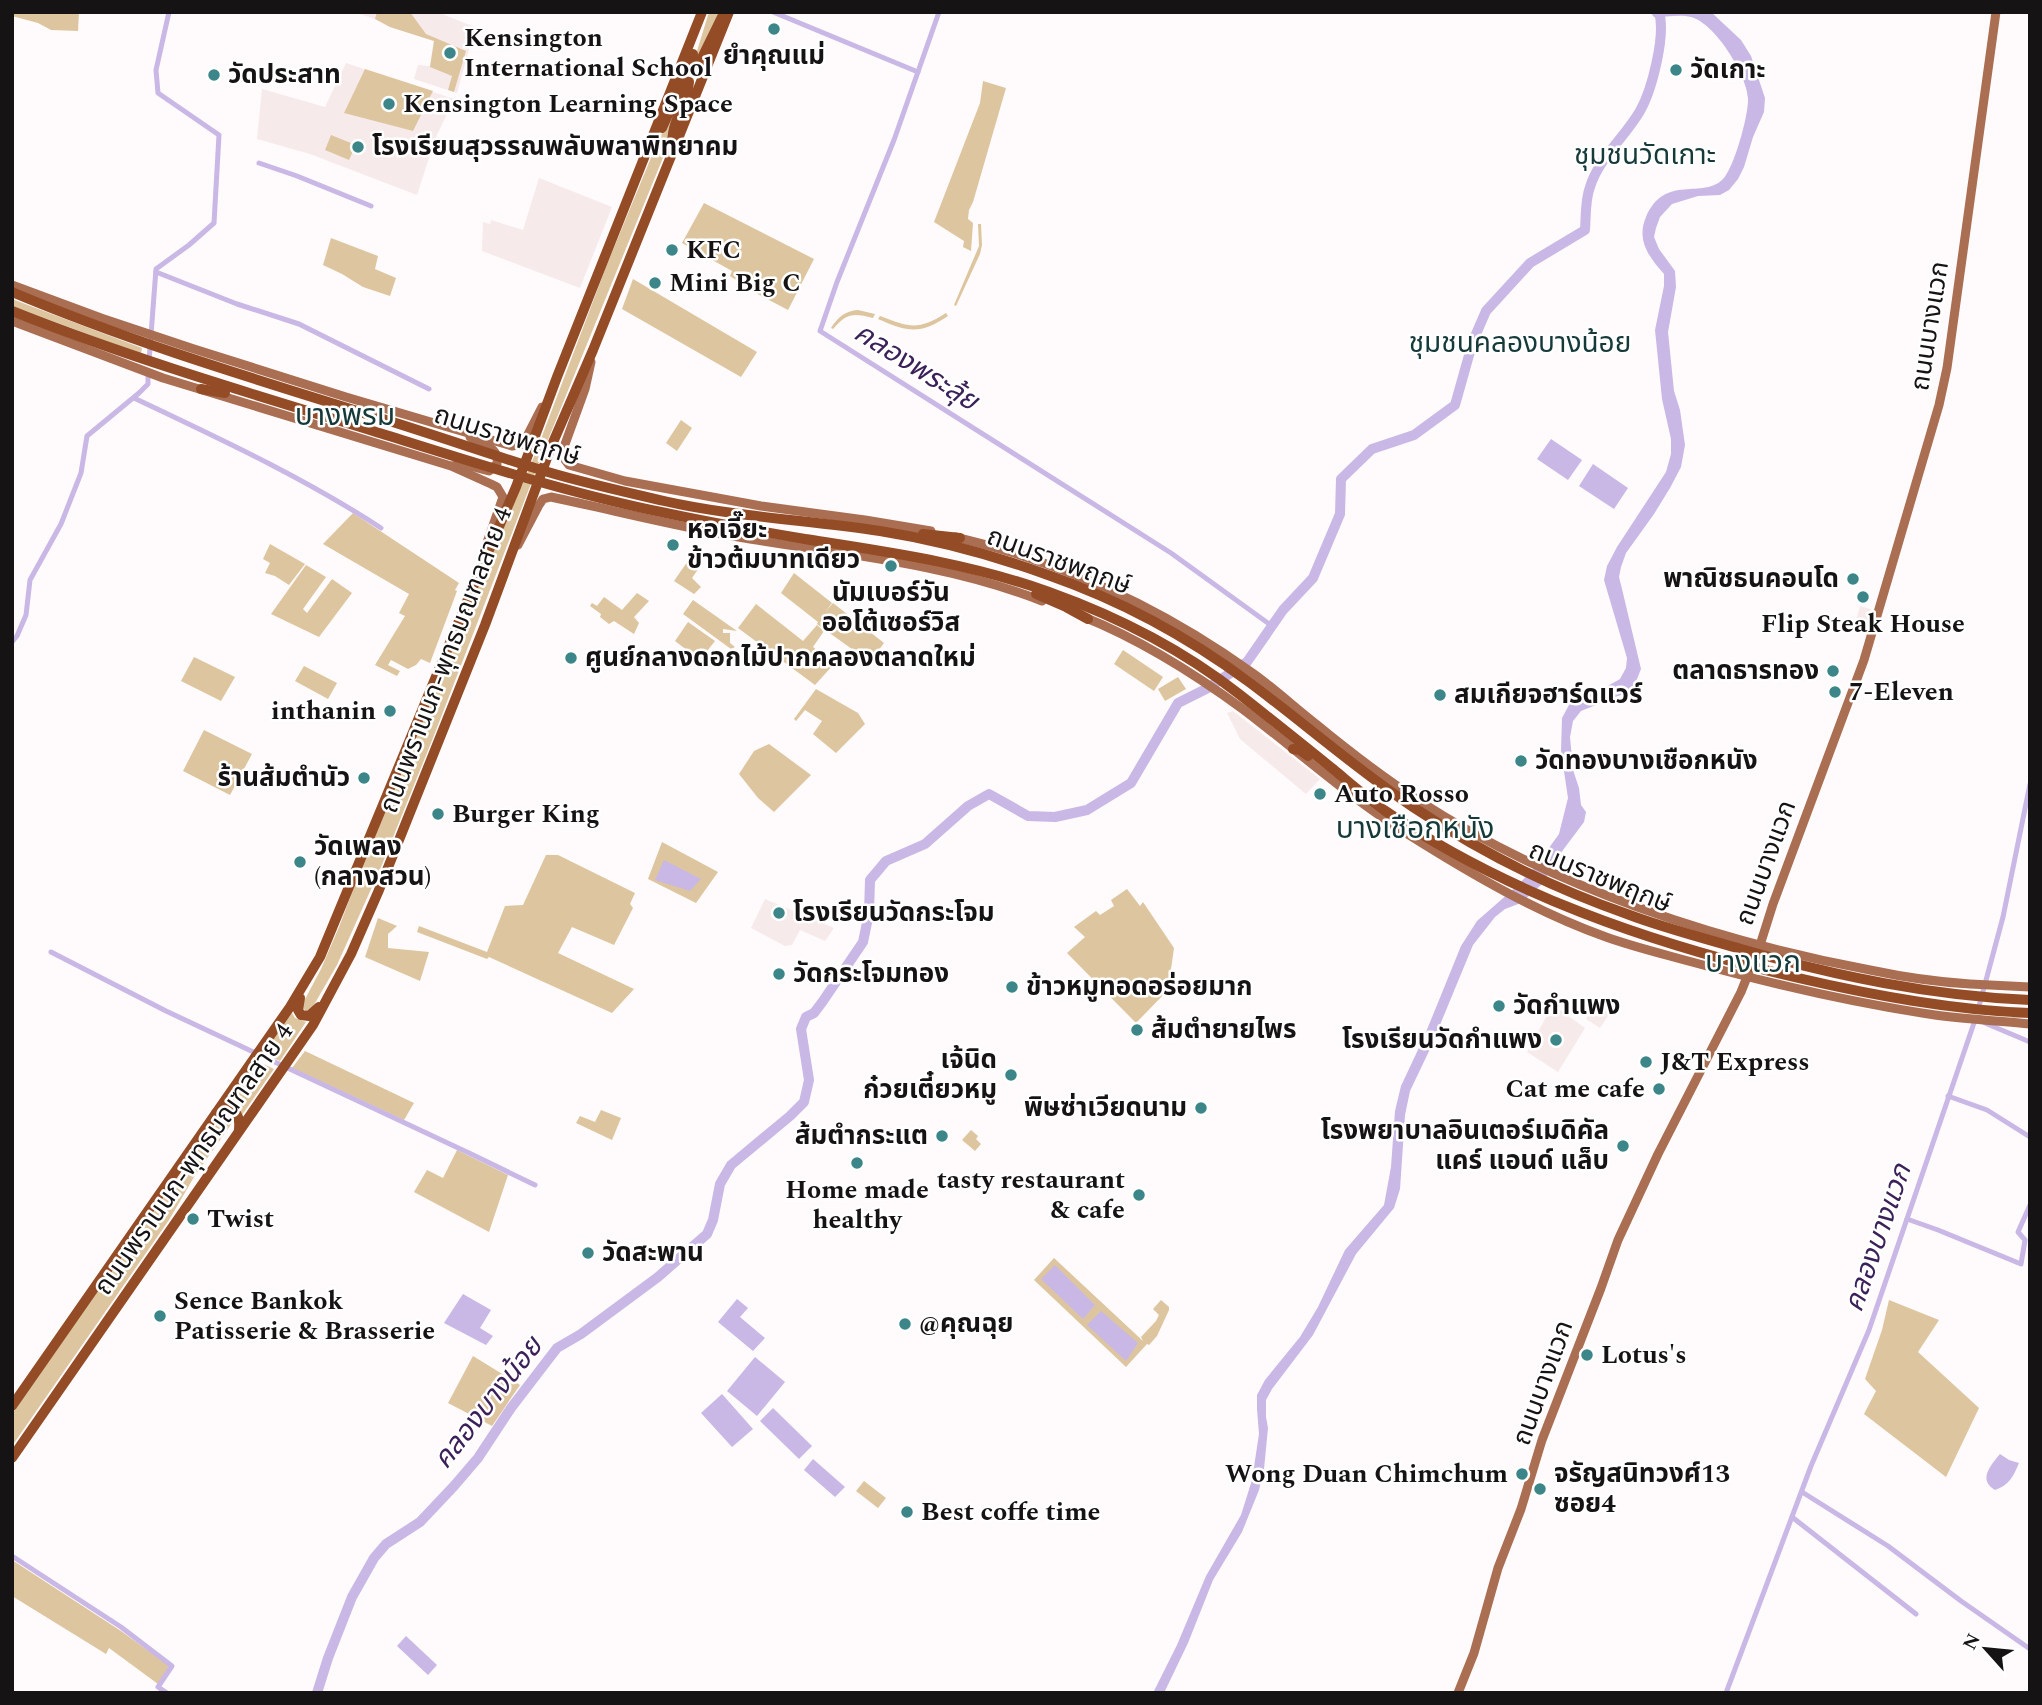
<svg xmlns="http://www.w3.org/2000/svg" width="2042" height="1705" viewBox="0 0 2042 1705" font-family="Spectral,'Noto Sans Thai',serif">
<rect width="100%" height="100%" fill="#fffafb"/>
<g fill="#f7eaeb">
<path d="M 354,12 L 437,12 L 475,27 L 457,93 L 414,79 L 418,65 L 430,66 L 434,41 L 390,27 L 375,19 Z"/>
<path d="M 346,63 L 454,99 L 435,139 L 417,195 L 310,154 L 257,139 L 262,89 L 325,107 Z"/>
<path d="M 539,178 L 612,207 L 580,288 L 482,251 L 483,222 L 490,224 L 491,220 L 523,230 Z"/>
<path d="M 1860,606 L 1871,609 L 1864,634 L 1853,631 Z"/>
<path d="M 1233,711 L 1320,779 L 1306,794 L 1240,739 L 1227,713 Z"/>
<path d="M 765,899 L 834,928 L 825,941 L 800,930 L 792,945 L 785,946 L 751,928 Z"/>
<path d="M 1601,998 L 1614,1007 L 1600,1028 L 1586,1019 Z"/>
<path d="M 1550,1010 L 1560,1010 L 1585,1028 L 1558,1072 L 1527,1052 Z"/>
</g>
<g fill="#ddc69f">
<path d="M 12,12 L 79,12 L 78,31 L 51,30 L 38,23 L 12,16 Z"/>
<path d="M 377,12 L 410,12 L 426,34 L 466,51 L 454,92 L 448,90 L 452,76 L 430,67 L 434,41 L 390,27 L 375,19 Z"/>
<path d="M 709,12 L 721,12 L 696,65 L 693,64 Z"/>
<path d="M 365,69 L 433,91 L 413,131 L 344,113 Z"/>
<path d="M 983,81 L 1006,88 L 973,202 L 969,210 L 968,219 L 973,223 L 971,251 L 963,247 L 964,241 L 934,222 L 980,103 Z"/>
<path d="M 685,85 L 669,143 L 547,442 L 433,738 L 381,867 L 337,965 L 311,1010 L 308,1012 L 302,1008 L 303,1003 L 321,969 L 339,927 L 374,835 L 418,729 L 536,452 L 606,267 L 655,148 Z"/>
<path d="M 331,135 L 356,145 L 349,160 L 325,150 Z"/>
<path d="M 704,203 L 814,259 L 788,310 L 756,293 L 730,276 L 732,271 L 682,243 Z"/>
<path d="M 978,224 L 981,224 L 982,245 L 980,254 L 956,306 L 954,305 L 979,246 Z"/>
<path d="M 331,238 L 378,256 L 375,269 L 396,278 L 390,296 L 363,287 L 342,274 L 323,265 Z"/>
<path d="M 633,279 L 757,352 L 741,377 L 622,309 Z"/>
<path d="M 12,299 L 142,348 L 141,354 L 12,306 Z"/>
<path d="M 858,310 L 875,314 L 873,318 C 853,313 847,313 833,329 L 831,328 C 838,317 845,311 858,310 Z"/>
<path d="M 946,313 L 948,316 C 920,335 908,332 878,319 L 880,316 C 909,327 918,331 946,313 Z"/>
<path d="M 681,420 L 692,428 L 677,451 L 666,443 Z"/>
<path d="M 353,513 L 459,583 L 455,590 L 457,591 L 430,663 L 421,659 L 416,665 L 408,669 L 391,660 L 388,665 L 400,671 L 397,676 L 375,665 L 405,616 L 399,613 L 409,594 L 323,544 Z"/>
<path d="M 270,544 L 305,564 L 289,585 L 275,576 L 265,573 L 270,563 L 263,559 Z"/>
<path d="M 692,555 L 703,562 L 692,578 L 701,587 L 694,594 L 674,581 Z"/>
<path d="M 306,565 L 326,577 L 303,609 L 307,613 L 332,579 L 352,593 L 319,637 L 271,614 Z"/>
<path d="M 794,573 L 832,603 L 825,612 L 833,603 L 884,643 L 870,662 L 817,624 L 818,622 L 781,593 Z"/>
<path d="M 637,593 L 649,601 L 634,617 L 639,623 L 634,634 L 614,621 L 609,624 L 600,617 L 601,614 L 590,606 L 592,603 L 597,606 L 604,597 L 622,610 Z"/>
<path d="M 693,600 L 737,631 L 723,629 L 723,633 L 730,633 L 730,643 L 735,647 L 731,649 L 683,614 Z"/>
<path d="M 756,604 L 803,641 L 817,625 L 824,631 L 813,647 L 834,664 L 815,685 L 738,628 Z"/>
<path d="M 688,622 L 715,641 L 700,660 L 675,641 Z"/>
<path d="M 1123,650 L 1163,677 L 1154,691 L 1114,664 Z"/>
<path d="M 194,657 L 235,677 L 221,701 L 181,681 Z"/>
<path d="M 304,666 L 337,683 L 328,699 L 295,681 Z"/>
<path d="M 1178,677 L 1186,689 L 1165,701 L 1158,689 Z"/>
<path d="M 816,689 L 858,713 L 865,724 L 836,753 L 813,734 L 822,721 L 805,710 L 796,721 L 794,719 Z"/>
<path d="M 204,730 L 252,754 L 230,795 L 183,771 Z"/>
<path d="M 769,744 L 811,775 L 774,812 L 758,798 L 739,774 L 754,751 Z"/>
<path d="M 662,842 L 718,872 L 696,903 L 648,879 Z"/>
<path d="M 546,855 L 558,855 L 635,893 L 630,904 L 633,908 L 614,945 L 572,927 L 558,953 L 634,989 L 612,1013 L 489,957 L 487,959 L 417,932 L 419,926 L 487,952 L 505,906 L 523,905 Z"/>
<path d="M 1127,889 L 1140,906 L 1143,902 L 1174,948 L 1168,990 L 1136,1023 L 1067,953 L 1085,937 L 1074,927 L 1096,911 L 1100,915 L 1114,906 L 1111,900 Z"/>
<path d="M 378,918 L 397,926 L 388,934 L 388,948 L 429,952 L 420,981 L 365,957 Z"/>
<path d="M 292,1013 L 295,1018 L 306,1022 L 280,1061 L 263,1053 Z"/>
<path d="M 305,1051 L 414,1103 L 404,1120 L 292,1068 Z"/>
<path d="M 257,1061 L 274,1069 L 242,1115 L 227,1106 Z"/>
<path d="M 601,1110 L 621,1118 L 612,1140 L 576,1123 L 580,1116 L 595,1122 Z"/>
<path d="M 225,1116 L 230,1116 L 233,1119 L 232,1123 L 194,1177 L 169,1220 L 12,1446 L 12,1414 L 127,1248 L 220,1120 Z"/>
<path d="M 971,1130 L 978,1136 L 976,1139 L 981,1144 L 975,1151 L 962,1140 Z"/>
<path d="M 457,1150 L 508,1175 L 489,1232 L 414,1192 L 427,1170 L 443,1178 Z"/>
<path d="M 1054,1258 L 1143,1341 L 1141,1337 L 1156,1321 L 1159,1315 L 1153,1309 L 1161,1300 L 1169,1307 L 1169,1310 L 1157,1336 L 1149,1345 L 1147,1344 L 1126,1367 L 1034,1280 Z"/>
<path d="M 1889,1300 L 1939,1320 L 1918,1352 L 1979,1408 L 1946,1477 L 1864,1414 L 1876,1391 L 1865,1379 L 1882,1330 Z"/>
<path d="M 473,1356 L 520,1385 L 492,1426 L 448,1403 Z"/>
<path d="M 864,1481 L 886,1498 L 878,1508 L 856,1491 Z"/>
<path d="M 12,1560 L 121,1631 L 171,1667 L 158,1684 L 109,1648 L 106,1654 L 12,1596 Z"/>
</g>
<g fill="#c9b7e6">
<path d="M 1650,12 L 1711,12 L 1741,40 L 1751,56 L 1765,98 L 1764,112 L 1753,137 L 1744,167 L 1738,179 L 1729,190 L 1720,195 L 1698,196 L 1672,204 L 1660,217 L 1656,228 L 1654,237 L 1659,249 L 1675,271 L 1676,287 L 1668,332 L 1674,391 L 1680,410 L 1685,445 L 1681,467 L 1670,488 L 1654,514 L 1626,553 L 1621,567 L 1619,577 L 1622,589 L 1641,669 L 1635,684 L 1623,694 L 1581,711 L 1573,721 L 1570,737 L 1573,770 L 1579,788 L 1581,805 L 1586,812 L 1584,822 L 1563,850 L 1541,885 L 1521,903 L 1505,909 L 1495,917 L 1473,945 L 1430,1049 L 1410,1091 L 1405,1115 L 1400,1189 L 1394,1208 L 1356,1254 L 1313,1335 L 1272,1389 L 1266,1400 L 1266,1417 L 1268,1428 L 1264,1469 L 1259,1490 L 1242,1532 L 1213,1580 L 1188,1643 L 1164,1693 L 1153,1693 L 1177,1645 L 1206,1576 L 1241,1515 L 1252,1480 L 1259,1434 L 1257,1409 L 1257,1395 L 1265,1380 L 1300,1337 L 1318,1307 L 1345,1250 L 1384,1205 L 1391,1167 L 1395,1111 L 1401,1086 L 1424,1037 L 1461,946 L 1477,921 L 1518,885 L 1536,866 L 1559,834 L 1568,798 L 1561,751 L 1562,718 L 1570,703 L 1606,687 L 1620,679 L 1626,668 L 1627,658 L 1604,580 L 1607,566 L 1617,547 L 1666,472 L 1671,454 L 1671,439 L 1662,399 L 1655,330 L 1664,286 L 1664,274 C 1649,257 1636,240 1646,217 C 1665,173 1703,200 1723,179 C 1734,168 1749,114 1748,98 C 1747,75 1715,23 1691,17 C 1680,14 1665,17 1654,17 Z"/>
<path d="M 1551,439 L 1582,460 L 1568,480 L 1537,459 Z"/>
<path d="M 1593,464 L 1628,488 L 1614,509 L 1579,486 Z"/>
<path d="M 664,860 L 701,879 L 690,891 L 655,880 Z"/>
<path d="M 1055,1265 L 1095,1305 L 1083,1319 L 1041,1279 Z"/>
<path d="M 463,1294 L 491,1310 L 480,1328 L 493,1336 L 486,1345 L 444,1323 Z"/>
<path d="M 737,1299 L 748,1308 L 740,1317 L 765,1338 L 753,1351 L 718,1322 Z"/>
<path d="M 1101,1311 L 1138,1343 L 1126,1361 L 1087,1325 Z"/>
<path d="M 755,1357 L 785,1382 L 757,1416 L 727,1391 Z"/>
<path d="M 722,1394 L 753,1429 L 732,1447 L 701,1413 Z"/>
<path d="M 773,1408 L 812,1446 L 799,1459 L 760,1421 Z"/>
<path d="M 2000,1454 L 2009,1460 L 2019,1463 C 2013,1477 2009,1485 1995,1490 C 1978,1480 1990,1466 2000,1454 Z"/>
<path d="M 813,1459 L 845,1487 L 835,1497 L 804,1470 Z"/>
<path d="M 406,1636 L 437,1665 L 428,1675 L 397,1646 Z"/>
</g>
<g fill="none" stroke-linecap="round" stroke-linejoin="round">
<g stroke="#c9b7e6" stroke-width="5">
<path d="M 773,12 L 918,72"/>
<path d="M 939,12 L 894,140 L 837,282 L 820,331 L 1171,553 L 1272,626"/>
<path d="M 259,163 L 297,176 L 371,206"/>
<path d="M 156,272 L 237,304 L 299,324 L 429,389"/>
<path d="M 149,361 L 156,269 L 189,245 L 214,223 L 219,135 L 158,93 L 156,70 L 169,12"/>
<path d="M 134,398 C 218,438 303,477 381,528"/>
<path d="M 12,642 L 17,636 L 26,615 L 30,580 L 61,524 L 81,473 L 87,436 L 139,393 L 148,384 L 148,371"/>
<path d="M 51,952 L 166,1011 L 469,1153 L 535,1185"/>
<path d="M 1978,1010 L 2003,917 L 2030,784"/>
<path d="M 1985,1023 L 2030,1042"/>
<path d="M 1948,1096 L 1987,1110 L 2030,1137"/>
<path d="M 1907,1219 L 1938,1230 L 2021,1264 L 2025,1240 L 2018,1232 L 2030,1205"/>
<path d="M 1802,1492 L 1888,1546 L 1961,1601 L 2030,1649"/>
<path d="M 1792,1517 L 1916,1614"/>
<path d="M 12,1556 L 121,1627 L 172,1666 L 158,1687 L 167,1693"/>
<path d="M 1726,1693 L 1811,1466 L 1869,1330 L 1975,1020"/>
</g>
<path stroke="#c9b7e6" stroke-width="10" d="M 317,1693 L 328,1658 L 352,1597 L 374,1558 L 386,1544 L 420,1522 L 454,1486 L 478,1458 L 511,1408 L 557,1348 L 581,1334 L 658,1277 L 707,1234 L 713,1220 L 720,1184 L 731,1165 L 790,1116 L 804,1102 L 809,1080 L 801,1029 L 806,1017 L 814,1013 L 823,1001 L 863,942 L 869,913 L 870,880 L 886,861 L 925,844 L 968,806 L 989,794 L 1028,816 L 1055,817 L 1087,810 L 1131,783 L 1178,703 L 1208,688 L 1247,662 L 1283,610 L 1313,578 L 1340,514 L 1341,479 L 1372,449 L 1414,435 L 1455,405 L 1473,341 L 1486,311 L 1530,263 L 1585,230 C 1586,216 1585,200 1590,187 C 1599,158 1625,137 1640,111 C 1652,90 1666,35 1659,12"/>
<g stroke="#aa6e52" stroke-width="9">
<path d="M 12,285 L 101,318 L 194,349 L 346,397 L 512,446 L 523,444 L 542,407"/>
<path d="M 12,321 L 163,378 L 451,466 L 491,484 L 497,487 L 503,497 L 483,554"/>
<path d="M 591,362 L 585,389 L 564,447 L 562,456 L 569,465 L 625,481 L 761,506 L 865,520 L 931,531"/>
<path d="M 453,466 L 462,464 L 489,471 L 497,464 C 500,447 482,444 470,437"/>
<path d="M 955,537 C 1062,562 1162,608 1251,672 C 1274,688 1294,707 1316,724 C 1350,752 1384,778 1421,802 C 1553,887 1716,941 1870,970 C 1903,977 1937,982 1970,984 C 1990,985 2010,986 2030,987"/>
<path d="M 518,545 L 539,505 L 543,499 L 551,497 C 617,511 682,528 750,539 C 848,555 948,564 1042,601"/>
<path d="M 1084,617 C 1141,640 1195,674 1244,710 C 1299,752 1350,798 1409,835 C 1471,874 1536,912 1606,937 C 1634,947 1663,954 1692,962 C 1772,984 1853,1003 1935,1015 C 1966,1019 1998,1021 2030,1024"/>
<path d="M 1458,1693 L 1474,1653 L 1498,1568 L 1521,1509 L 1542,1440 L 1601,1288 L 1618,1240 L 1658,1154 L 1741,992 L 1761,942 L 1773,904 L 1864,660 L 1939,405 L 1947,368 L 1996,12"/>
</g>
<g stroke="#944c27" stroke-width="10">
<path d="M 693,54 L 688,64 L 692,68 L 698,66 L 724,13"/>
<path d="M 662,128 L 682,83 L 684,81 L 689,82 C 688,103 669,124 673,146"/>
<path d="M 12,292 C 133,343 258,380 383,419 C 435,435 486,453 538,469 C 579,482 622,491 664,501 C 736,517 808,520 880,531 C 937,540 993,555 1048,575 C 1120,600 1188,637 1249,682 C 1304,723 1356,769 1413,807 C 1479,851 1552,888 1627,914 C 1664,928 1703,938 1741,949 C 1836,976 1931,996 2030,1000"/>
<path d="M 12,311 C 130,358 252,394 373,431 C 470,461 566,493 666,513 C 712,523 758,531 805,539 C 888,552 969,563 1049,592 C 1116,616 1183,650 1239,694 C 1271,719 1302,744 1333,769 C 1350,783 1366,797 1384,810 C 1507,894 1650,943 1794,977 C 1871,995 1950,1010 2030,1013"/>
<path d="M 201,389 L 225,393"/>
<path d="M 923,534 L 960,538"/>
<path d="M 1036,594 L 1066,607 L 1088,619"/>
<path d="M 1293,749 L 1300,750 L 1308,756"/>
<path d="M 300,998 L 298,1010 L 301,1015 L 309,1016 L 319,1007"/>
<path d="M 216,1113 C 232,1104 241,1112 239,1130"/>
<path d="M 12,1406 L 290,1007 L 320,957 L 471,592 L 516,487 L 557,377 L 702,12"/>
<path d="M 12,1458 L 313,1025 L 351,954 L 379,890 L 485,625 L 551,447 L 593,350 L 729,12"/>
</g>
</g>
<g fill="#3c8588" stroke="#fff" stroke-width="2.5">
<circle cx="774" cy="29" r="7"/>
<circle cx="450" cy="53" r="7"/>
<circle cx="1676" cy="70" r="7"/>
<circle cx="214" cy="75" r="7"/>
<circle cx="389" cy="104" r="7"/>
<circle cx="358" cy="147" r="7"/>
<circle cx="672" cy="250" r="7"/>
<circle cx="655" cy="283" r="7"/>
<circle cx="673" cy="545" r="7"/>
<circle cx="891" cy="566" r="7"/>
<circle cx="1853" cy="579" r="7"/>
<circle cx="1863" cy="597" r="7"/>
<circle cx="571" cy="658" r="7"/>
<circle cx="1833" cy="671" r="7"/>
<circle cx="1835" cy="692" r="7"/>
<circle cx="1440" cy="695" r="7"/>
<circle cx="390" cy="711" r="7"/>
<circle cx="1521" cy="761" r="7"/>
<circle cx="364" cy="778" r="7"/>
<circle cx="1320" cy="794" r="7"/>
<circle cx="438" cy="814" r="7"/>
<circle cx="300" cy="862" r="7"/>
<circle cx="779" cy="913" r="7"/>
<circle cx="779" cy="974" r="7"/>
<circle cx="1012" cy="987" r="7"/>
<circle cx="1499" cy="1006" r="7"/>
<circle cx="1137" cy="1030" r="7"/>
<circle cx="1556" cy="1040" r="7"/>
<circle cx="1646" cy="1062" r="7"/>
<circle cx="1011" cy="1075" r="7"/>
<circle cx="1659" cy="1089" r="7"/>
<circle cx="1201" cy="1108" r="7"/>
<circle cx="942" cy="1136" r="7"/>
<circle cx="1623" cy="1146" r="7"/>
<circle cx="857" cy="1163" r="7"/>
<circle cx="1139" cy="1195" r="7"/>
<circle cx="193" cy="1219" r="7"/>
<circle cx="588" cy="1253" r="7"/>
<circle cx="160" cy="1316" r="7"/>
<circle cx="905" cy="1324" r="7"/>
<circle cx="1587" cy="1355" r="7"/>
<circle cx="1522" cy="1474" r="7"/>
<circle cx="1540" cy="1489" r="7"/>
<circle cx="907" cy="1512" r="7"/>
</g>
<g text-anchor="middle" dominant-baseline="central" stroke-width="5" stroke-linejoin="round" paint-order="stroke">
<g font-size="26" font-weight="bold" fill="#151314" stroke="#fff" text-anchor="start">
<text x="464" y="38">Kensington<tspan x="464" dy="30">International School</tspan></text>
<text x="774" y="56" text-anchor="middle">ยำคุณแม่</text>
<text x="1690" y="70">วัดเกาะ</text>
<text x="228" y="75">วัดประสาท</text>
<text x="403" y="104">Kensington Learning Space</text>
<text x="372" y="147">โรงเรียนสุวรรณพลับพลาพิทยาคม</text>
<text x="686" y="250">KFC</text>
<text x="669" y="283">Mini Big C</text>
<text x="687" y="530">หอเจี๊ยะ<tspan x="687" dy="30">ข้าวต้มบาทเดียว</tspan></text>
<text x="1839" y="579" text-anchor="end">พาณิชธนคอนโด</text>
<text x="891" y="593" text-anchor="middle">นัมเบอร์วัน<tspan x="891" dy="30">ออโต้เซอร์วิส</tspan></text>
<text x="1863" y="624" text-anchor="middle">Flip Steak House</text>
<text x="585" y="658">ศูนย์กลางดอกไม้ปากคลองตลาดใหม่</text>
<text x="1819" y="671" text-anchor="end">ตลาดธารทอง</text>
<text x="1849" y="692">7-Eleven</text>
<text x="1454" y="695">สมเกียจฮาร์ดแวร์</text>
<text x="376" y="711" text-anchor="end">inthanin</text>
<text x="1535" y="761">วัดทองบางเชือกหนัง</text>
<text x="350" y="778" text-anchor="end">ร้านส้มตำนัว</text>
<text x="1334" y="794">Auto Rosso</text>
<text x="452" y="814">Burger King</text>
<text x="314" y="847">วัดเพลง<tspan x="314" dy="30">(กลางสวน)</tspan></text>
<text x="793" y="913">โรงเรียนวัดกระโจม</text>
<text x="793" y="974">วัดกระโจมทอง</text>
<text x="1026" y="987">ข้าวหมูทอดอร่อยมาก</text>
<text x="1513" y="1006">วัดกำแพง</text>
<text x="1151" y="1030">ส้มตำยายไพร</text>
<text x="1542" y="1040" text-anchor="end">โรงเรียนวัดกำแพง</text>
<text x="997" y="1060" text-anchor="end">เจ้นิด<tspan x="997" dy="30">ก๋วยเตี๋ยวหมู</tspan></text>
<text x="1660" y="1062">J&amp;T Express</text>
<text x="1645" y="1089" text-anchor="end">Cat me cafe</text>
<text x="1187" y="1108" text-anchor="end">พิษซ่าเวียดนาม</text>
<text x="1609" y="1131" text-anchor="end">โรงพยาบาลอินเตอร์เมดิคัล<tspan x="1609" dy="30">แคร์ แอนด์ แล็บ</tspan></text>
<text x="928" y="1136" text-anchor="end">ส้มตำกระแต</text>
<text x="1125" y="1180" text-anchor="end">tasty restaurant<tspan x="1125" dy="30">&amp; cafe</tspan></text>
<text x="857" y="1190" text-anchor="middle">Home made<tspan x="857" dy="30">healthy</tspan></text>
<text x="207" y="1219">Twist</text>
<text x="602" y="1253">วัดสะพาน</text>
<text x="174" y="1301">Sence Bankok<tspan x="174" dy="30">Patisserie &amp; Brasserie</tspan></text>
<text x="919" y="1324">@คุณฉุย</text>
<text x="1601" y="1355">Lotus's</text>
<text x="1508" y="1474" text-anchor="end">Wong Duan Chimchum</text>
<text x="1554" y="1474">จรัญสนิทวงศ์13<tspan x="1554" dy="30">ซอย4</tspan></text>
<text x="921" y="1512">Best coffe time</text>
</g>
<g font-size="26" fill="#151314" stroke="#fff">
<text transform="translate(1930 326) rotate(-81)">ถนนบางแวก</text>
<text transform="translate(507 436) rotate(17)">ถนนราชพฤกษ์</text>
<text transform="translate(1059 561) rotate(20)">ถนนราชพฤกษ์</text>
<text transform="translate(446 660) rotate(-69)">ถนนพรานนก-พุทธมณฑลสาย 4</text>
<text transform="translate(1766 863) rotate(-70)">ถนนบางแวก</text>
<text transform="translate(1600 877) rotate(22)">ถนนราชพฤกษ์</text>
<text transform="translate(194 1159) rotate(-55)">ถนนพรานนก-พุทธมณฑลสาย 4</text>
<text transform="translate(1543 1383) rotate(-70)">ถนนบางแวก</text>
</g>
<g font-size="28" fill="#16393a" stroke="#fff">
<text x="1645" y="155">ชุมชนวัดเกาะ</text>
<text x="1520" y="343">ชุมชนคลองบางน้อย</text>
</g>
<g font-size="28" font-style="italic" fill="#3b2159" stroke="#fff">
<text transform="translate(916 367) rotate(32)">คลองพระลุ้ย</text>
<text transform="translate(1878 1238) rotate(-71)">คลองบางแวก</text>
<text transform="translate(488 1403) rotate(-52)">คลองบางน้อย</text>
</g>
<g font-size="30" fill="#16393a" stroke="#fff">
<text x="345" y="416">บางพรม</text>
<text x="1415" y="829">บางเชือกหนัง</text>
<text x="1753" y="963">บางแวก</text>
</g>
</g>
<rect width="2042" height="1705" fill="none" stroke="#151314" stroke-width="28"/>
<g transform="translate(1986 1649) rotate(297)" stroke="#ffffff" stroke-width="5" paint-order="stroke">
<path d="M0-5L12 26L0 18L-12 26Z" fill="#151314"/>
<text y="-10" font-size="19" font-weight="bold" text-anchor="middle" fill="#151314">N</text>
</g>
</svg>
